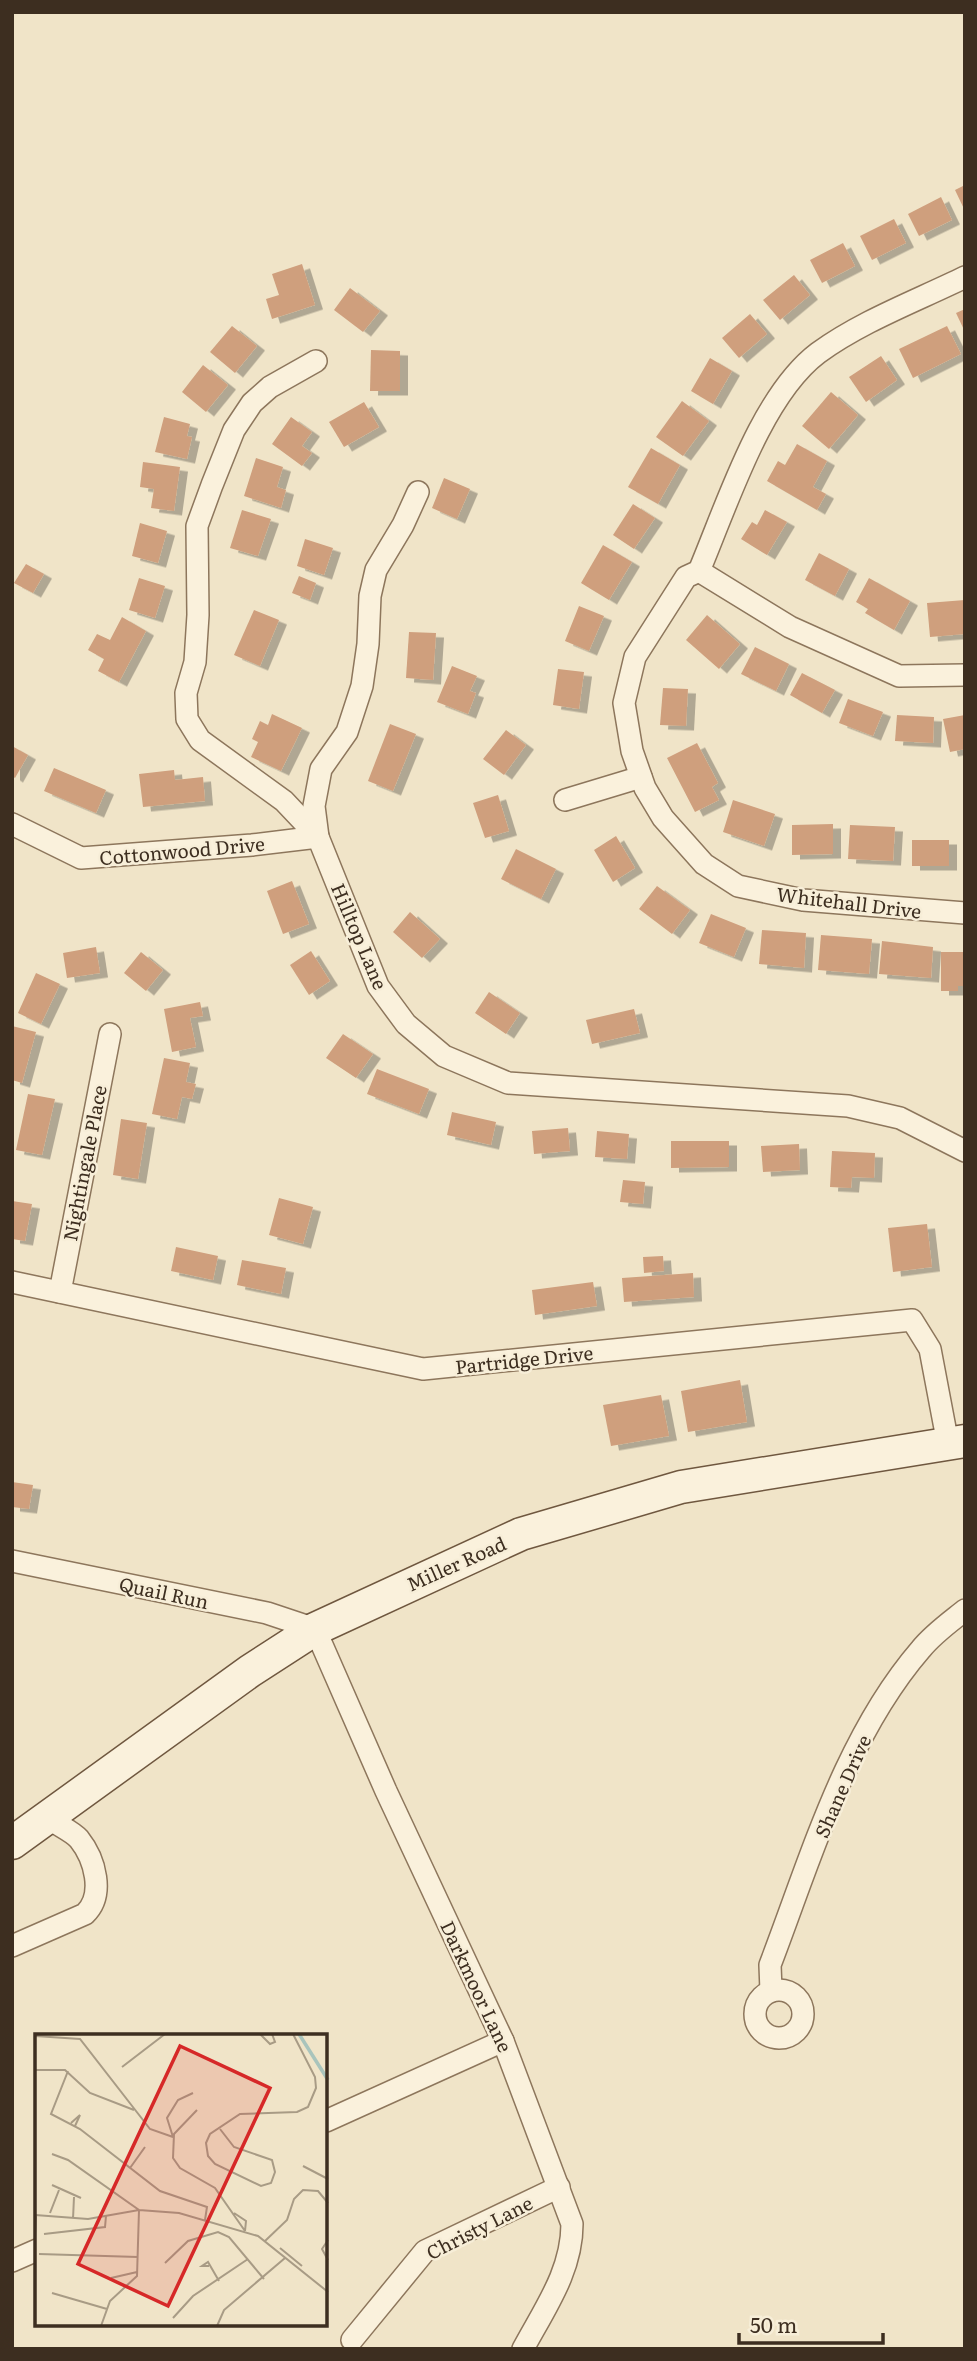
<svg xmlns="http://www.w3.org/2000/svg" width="977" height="2361" viewBox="0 0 977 2361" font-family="Literata,serif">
<defs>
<filter id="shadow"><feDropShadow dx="8" dy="4.5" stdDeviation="0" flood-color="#0004"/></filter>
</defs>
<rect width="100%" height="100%" fill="#f0e4c8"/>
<g fill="#cf9f7d" filter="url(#shadow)">
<path d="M 965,185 L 965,211 L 955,190 Z"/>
<path d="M 941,197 L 952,220 L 919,236 L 908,214 Z"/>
<path d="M 894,219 L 906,243 L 872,260 L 860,236 Z"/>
<path d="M 843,243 L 855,266 L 822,283 L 810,260 Z"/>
<path d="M 302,264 L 315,305 L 272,319 L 266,299 L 279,295 L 272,274 Z"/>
<path d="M 794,275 L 810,295 L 780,320 L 763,300 Z"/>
<path d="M 350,288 L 380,311 L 363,332 L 334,310 Z"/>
<path d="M 965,309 L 965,332 L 956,313 Z"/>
<path d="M 750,314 L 767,334 L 739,358 L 722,338 Z"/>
<path d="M 232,326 L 257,346 L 235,373 L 210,352 Z"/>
<path d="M 947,326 L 961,354 L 913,378 L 899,349 Z"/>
<path d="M 371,350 L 400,351 L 400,391 L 370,391 Z"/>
<path d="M 881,356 L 897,380 L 866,402 L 849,377 Z"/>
<path d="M 710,358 L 732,371 L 713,404 L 691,391 Z"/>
<path d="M 203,365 L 228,385 L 206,412 L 182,392 Z"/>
<path d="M 831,392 L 858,415 L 829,449 L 802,426 Z"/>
<path d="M 682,401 L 709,421 L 683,456 L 656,437 Z"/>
<path d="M 364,402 L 379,427 L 344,447 L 329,422 Z"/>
<path d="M 164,417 L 190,424 L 187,436 L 192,437 L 187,459 L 155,452 Z"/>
<path d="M 291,417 L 312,432 L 302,446 L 312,453 L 302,466 L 272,444 Z"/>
<path d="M 797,444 L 827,461 L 813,487 L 826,494 L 817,510 L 767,481 L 778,461 L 785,465 Z"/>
<path d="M 651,448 L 680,465 L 658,504 L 628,487 Z"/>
<path d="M 256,458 L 283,467 L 277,487 L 286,490 L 281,508 L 244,496 Z"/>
<path d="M 143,462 L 180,467 L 174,511 L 151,508 L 154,489 L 140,487 Z"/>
<path d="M 444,478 L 470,489 L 457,519 L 432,508 Z"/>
<path d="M 633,504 L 655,518 L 634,549 L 613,535 Z"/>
<path d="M 242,510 L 271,519 L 258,556 L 230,548 Z"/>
<path d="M 765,510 L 787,522 L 767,555 L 741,539 L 752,522 L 757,525 Z"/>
<path d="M 140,523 L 167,531 L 158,563 L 132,556 Z"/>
<path d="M 305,539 L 333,548 L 324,575 L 297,566 Z"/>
<path d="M 603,545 L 632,562 L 609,600 L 581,583 Z"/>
<path d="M 819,553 L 849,569 L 835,596 L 805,580 Z"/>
<path d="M 26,564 L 44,574 L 33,593 L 14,583 Z"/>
<path d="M 299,576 L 316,583 L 310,600 L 292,593 Z"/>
<path d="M 139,578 L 165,586 L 155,618 L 129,610 Z"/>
<path d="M 869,578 L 910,601 L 894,630 L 865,613 L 868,609 L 856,602 Z"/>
<path d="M 965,600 L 965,634 L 930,637 L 927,603 Z"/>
<path d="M 579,606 L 604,616 L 589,651 L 565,641 Z"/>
<path d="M 254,610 L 279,620 L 260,666 L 234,655 Z"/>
<path d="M 707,615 L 740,644 L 719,669 L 686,640 Z"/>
<path d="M 122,617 L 146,631 L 119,682 L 98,671 L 104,659 L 88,650 L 97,634 L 110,640 Z"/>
<path d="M 409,632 L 436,633 L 433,680 L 406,678 Z"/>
<path d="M 755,647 L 789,664 L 776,691 L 741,674 Z"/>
<path d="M 452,666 L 477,676 L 470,691 L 476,693 L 468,714 L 437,702 Z"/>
<path d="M 558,669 L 584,672 L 579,709 L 553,705 Z"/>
<path d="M 802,673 L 835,690 L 822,713 L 790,695 Z"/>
<path d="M 663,688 L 688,689 L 686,726 L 660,725 Z"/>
<path d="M 848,699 L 883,712 L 873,736 L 839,723 Z"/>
<path d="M 272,714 L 302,728 L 281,771 L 251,757 L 258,742 L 252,739 L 260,721 L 268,725 Z"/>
<path d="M 897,715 L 934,717 L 933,743 L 895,741 Z"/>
<path d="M 965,715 L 965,749 L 950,752 L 943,719 Z"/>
<path d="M 390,724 L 416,734 L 393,791 L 368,781 Z"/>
<path d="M 506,730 L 526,745 L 504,775 L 483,759 Z"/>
<path d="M 697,743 L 718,783 L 712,787 L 719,800 L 695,812 L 667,758 Z"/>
<path d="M 12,746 L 28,755 L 15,778 L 12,776 Z"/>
<path d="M 54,768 L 106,790 L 96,813 L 44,791 Z"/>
<path d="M 174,770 L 175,780 L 203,777 L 205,801 L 143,807 L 139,774 Z"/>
<path d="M 498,795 L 509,831 L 485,838 L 473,803 Z"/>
<path d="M 733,800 L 775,814 L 764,846 L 723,832 Z"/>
<path d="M 833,824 L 833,854 L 792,855 L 792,825 Z"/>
<path d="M 850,825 L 895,827 L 893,861 L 848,859 Z"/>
<path d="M 616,836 L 635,868 L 613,882 L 594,850 Z"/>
<rect x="912" y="840" width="37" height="26"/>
<path d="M 516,849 L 556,869 L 541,899 L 501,879 Z"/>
<path d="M 292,881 L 309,924 L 283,934 L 267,891 Z"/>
<path d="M 657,886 L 690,910 L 672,934 L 639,909 Z"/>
<path d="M 410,912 L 440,939 L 422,958 L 393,932 Z"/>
<path d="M 711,914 L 746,928 L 734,957 L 699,943 Z"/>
<path d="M 762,930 L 806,933 L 804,968 L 759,964 Z"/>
<path d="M 821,935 L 872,939 L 869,974 L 818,970 Z"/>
<path d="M 882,941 L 933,947 L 931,978 L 879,974 Z"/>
<path d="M 96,947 L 100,973 L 67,978 L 63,953 Z"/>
<path d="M 311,951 L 330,981 L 309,995 L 290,965 Z"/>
<path d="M 141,952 L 163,970 L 146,991 L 124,973 Z"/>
<path d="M 941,952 L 965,952 L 965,986 L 958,986 L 958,991 L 941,991 Z"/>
<path d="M 36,973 L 60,984 L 41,1024 L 18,1013 Z"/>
<path d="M 489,992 L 520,1013 L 506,1034 L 475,1013 Z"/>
<path d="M 200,1002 L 203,1016 L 190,1018 L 196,1047 L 172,1052 L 164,1009 Z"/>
<path d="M 634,1009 L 640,1033 L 592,1044 L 586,1020 Z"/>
<path d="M 12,1026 L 36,1032 L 22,1083 L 12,1080 Z"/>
<path d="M 343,1034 L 373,1054 L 356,1078 L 326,1058 Z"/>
<path d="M 164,1058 L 190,1063 L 186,1082 L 196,1084 L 192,1099 L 182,1097 L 177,1119 L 152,1114 Z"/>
<path d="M 377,1069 L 429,1089 L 419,1114 L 367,1094 Z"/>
<path d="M 28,1094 L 55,1099 L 42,1155 L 16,1150 Z"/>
<path d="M 452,1112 L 496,1122 L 491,1145 L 447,1135 Z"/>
<path d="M 121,1119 L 147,1123 L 138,1179 L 113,1175 Z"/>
<path d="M 568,1128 L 570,1151 L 534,1154 L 532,1131 Z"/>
<path d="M 597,1131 L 629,1134 L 627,1159 L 595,1157 Z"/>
<path d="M 671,1141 L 729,1141 L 729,1167 L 671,1168 Z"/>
<path d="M 799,1144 L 800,1170 L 763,1172 L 761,1146 Z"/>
<path d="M 832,1151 L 875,1153 L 874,1178 L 852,1177 L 851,1188 L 830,1187 Z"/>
<path d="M 623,1180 L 645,1182 L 643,1204 L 620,1202 Z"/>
<path d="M 279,1198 L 313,1207 L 303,1244 L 269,1235 Z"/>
<path d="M 12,1201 L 32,1204 L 25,1241 L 12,1239 Z"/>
<path d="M 927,1224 L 932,1267 L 893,1272 L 888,1228 Z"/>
<path d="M 176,1247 L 218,1256 L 213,1280 L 171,1271 Z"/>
<path d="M 663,1256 L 664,1271 L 644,1273 L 643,1257 Z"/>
<path d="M 242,1260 L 286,1268 L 281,1294 L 237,1285 Z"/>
<path d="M 693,1273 L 694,1297 L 624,1302 L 622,1278 Z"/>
<path d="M 593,1282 L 597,1306 L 535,1315 L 532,1290 Z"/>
<path d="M 740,1380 L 747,1422 L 688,1432 L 681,1391 Z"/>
<path d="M 661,1395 L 669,1436 L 611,1446 L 603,1405 Z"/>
<path d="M 12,1482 L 33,1485 L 29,1509 L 12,1507 Z"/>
</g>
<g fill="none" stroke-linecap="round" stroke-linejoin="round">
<g stroke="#8d765c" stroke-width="24">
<g id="street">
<path d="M 965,277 C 916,301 862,321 818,353 C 761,396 727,505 699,571 L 686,577 L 635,657 L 624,703 L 632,751 L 645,788 L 663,818 L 704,864 L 738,886 L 803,900 L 965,913"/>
<path d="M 316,361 L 270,387 L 252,403 L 234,430 L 212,485 L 197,526 L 198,615 L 195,662 L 186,693 L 187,719 L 200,740 L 284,801 L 318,837"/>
<path d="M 418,492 L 403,525 L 376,570 L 370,596 L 368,644 L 362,686 L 347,732 L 321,769 L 314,806 L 318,837 L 378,986 L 406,1024 L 444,1056 L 508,1083 L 848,1106 L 900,1118 L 965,1151"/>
<path d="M 699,571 L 790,627 L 899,676 L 965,675"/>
<path d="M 565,800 L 641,777"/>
<path d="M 12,824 L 81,858 L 252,845 L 318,837"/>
<path d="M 12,1282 L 423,1369 L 912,1320 L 930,1349 L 948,1444"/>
<path d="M 60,1292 L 110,1034"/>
<path d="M 12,1561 L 267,1613 L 315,1629 L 386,1791 L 503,2041 L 572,2224 C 572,2271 545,2308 523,2349"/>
<path d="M 12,1946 L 85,1914 C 105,1895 95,1859 79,1839 C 72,1831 57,1825 47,1817"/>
<circle cx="779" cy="2014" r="24"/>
<path d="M 771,1991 L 770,1965 C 811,1858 845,1737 921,1649 C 933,1634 950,1622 965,1610"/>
<path d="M 326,2121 L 503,2041"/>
<path d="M 12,2261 L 37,2250"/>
<path d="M 352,2340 L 425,2251 L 559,2187"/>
</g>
</g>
<g stroke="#6f573f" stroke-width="35">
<path id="secondary" d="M 12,1843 L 250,1671 L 315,1629 L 521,1534 L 681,1487 L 965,1441"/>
</g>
<use href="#street" stroke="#faf1dc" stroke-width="21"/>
<use href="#secondary" stroke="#faf1dc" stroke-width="32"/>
</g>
<g text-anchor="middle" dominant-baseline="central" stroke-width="5" stroke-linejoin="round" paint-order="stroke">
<g font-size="19" fill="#3d2e20" stroke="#f7eed8">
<text transform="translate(182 850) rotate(-5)">Cottonwood Drive</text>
<text transform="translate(849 902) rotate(7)">Whitehall Drive</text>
<text transform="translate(360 936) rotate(67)">Hilltop Lane</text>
<text transform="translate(84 1163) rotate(-79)">Nightingale Place</text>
<text transform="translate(524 1359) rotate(-6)">Partridge Drive</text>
<text transform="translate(456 1563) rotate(-24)">Miller Road</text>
<text transform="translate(164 1592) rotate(12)">Quail Run</text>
<text transform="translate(842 1786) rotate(-66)">Shane Drive</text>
<text transform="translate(477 1986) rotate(65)">Darkmoor Lane</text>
<text transform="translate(479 2227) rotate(-27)">Christy Lane</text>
</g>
</g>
<g transform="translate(35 2034)">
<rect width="292" height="292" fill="#f0e4c8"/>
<path fill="none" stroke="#a9c4bc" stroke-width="3.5" d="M 264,0 L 293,46"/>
<path fill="none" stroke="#a89b85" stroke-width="2" d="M 225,0 L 235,10 L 240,8 L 237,0M 0,2 L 45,5 L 115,95 L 138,103M 87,33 L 130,0M 0,36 L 30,36 L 55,59 L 99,76M 33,37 L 16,80 L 45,95 L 125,157 L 172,173 L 170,186M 162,76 L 139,100 L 138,124 L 145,134 L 180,154 L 210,197M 36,89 L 45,81 L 40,92M 185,95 L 199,113 L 237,126 L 240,138 L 236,149 L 226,152 L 180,130 L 173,122 L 171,109 L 175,100 L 205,80 L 262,78 L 273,73 L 281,54 L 280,43 L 258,0M 138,103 L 132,84 L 143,66 L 158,59M 17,120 L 33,126 L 104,176 L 102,242 L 75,267 L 66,292M 268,132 L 293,145M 95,134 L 110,113M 17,151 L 46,164M 15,179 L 24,156M 199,179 L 211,187 L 210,197M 0,181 L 53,185 L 104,176 L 144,179 L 223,202 L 293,258M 38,185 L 39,163M 9,200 L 70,193 L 71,182M 0,202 L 1,181M 293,206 L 287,215 L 293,226M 230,207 L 252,186 L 259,165 L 268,156 L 283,157 L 293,169M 245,214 L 267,232M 4,220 L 103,223M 130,229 L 153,207 L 183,198 L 194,203 L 229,245M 174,232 L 167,232 L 173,228 L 184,247M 76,244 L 102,238M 17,259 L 72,275M 138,284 L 158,262 L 213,225M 182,292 L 189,276 L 250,224"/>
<path fill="#d62828" fill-opacity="0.15" stroke="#d62828" stroke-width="3.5" d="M 145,12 L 235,54 L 133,272 L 43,230 Z"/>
<rect width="292" height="292" fill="none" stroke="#3d2e20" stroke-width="3.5"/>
</g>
<rect width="977" height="2361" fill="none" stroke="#3d2e20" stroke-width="28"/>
<path d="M739 2333v10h144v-10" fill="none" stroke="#3d2e20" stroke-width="3.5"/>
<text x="750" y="2333" font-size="21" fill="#3d2e20" stroke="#f7eed8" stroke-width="5" paint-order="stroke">50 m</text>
</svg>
